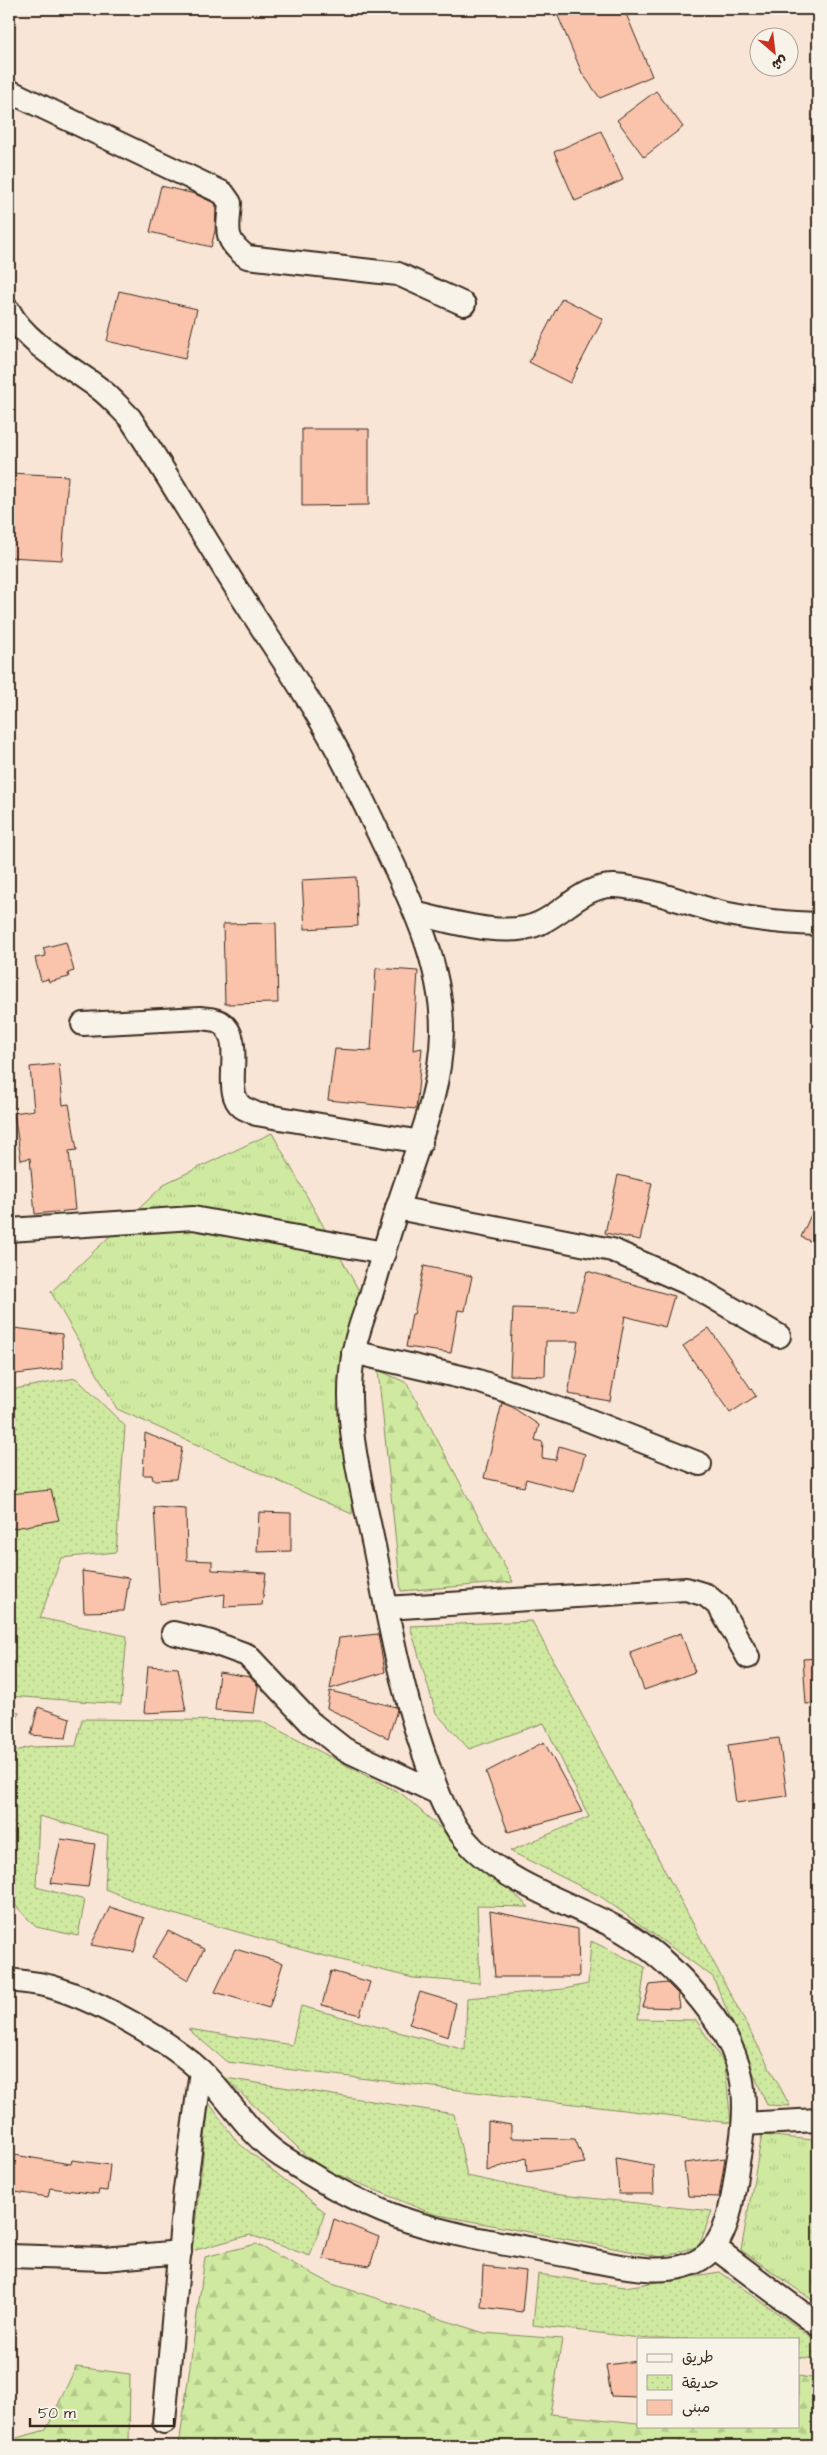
<svg xmlns="http://www.w3.org/2000/svg" width="827" height="2455" viewBox="0 0 827 2455" font-family="'Architects Daughter','Playpen Sans Arabic',sans-serif">
<defs>
<pattern id="grass-tufts" width="24" height="20" patternUnits="userSpaceOnUse" patternTransform="scale(1.25)"><rect width="24" height="20" fill="#cfeaa0"/><path d="M3 7l-1-3M5 7V3M7 7l1-3M15 17l-1-3M17 17v-4M19 17l1-3" fill="none" stroke="#b3c989"/></pattern>
<pattern id="forest-firs" width="22" height="20" patternUnits="userSpaceOnUse" patternTransform="scale(1.25)"><rect width="22" height="20" fill="#cfeaa0"/><path d="M5 1l3.5 6h-7zM16 11l3.5 6h-7z" fill="#b3c989"/></pattern>
<pattern id="park-dots" width="8" height="8" patternUnits="userSpaceOnUse" patternTransform="scale(1.25)"><rect width="8" height="8" fill="#cfeaa0"/><path d="M2 2h.1M6 6h.1" fill="none" stroke="#b3c989" stroke-width="1.8" stroke-linecap="round"/></pattern>
</defs>
<rect width="100%" height="100%" fill="#f8e5d6"/>
<filter id="ink" filterUnits="userSpaceOnUse"><feTurbulence type="fractalNoise" baseFrequency=".02" numOctaves="2"/><feDisplacementMap in="SourceGraphic" scale="10" xChannelSelector="R" yChannelSelector="G"/><feConvolveMatrix kernelMatrix="1 2 1 2 8 2 1 2 1" color-interpolation-filters="sRGB"/></filter>
<g filter="url(#ink)">
<g fill="url(#grass-tufts)" stroke="#858a5f">
<path d="M 272,1133 L 359,1291 L 352,1514 L 117,1409 L 51,1292 L 166,1183 Z"/>
<path d="M 762,2135 L 813,2140 L 818,2151 L 818,2304 L 741,2250 Z"/>
</g>
<g fill="url(#forest-firs)" stroke="#858a5f">
<path d="M 378,1370 L 407,1383 L 513,1582 L 401,1591 Z"/>
<path d="M 256,2244 L 332,2284 L 484,2333 L 562,2339 L 550,2414 L 638,2423 L 638,2426 L 798,2426 L 798,2376 L 818,2379 L 818,2446 L 179,2446 L 205,2257 Z"/>
<path d="M 76,2367 L 130,2374 L 129,2446 L 9,2446 L 9,2440 L 46,2430 Z"/>
</g>
<g fill="url(#park-dots)" stroke="#858a5f">
<path d="M 76,1378 L 125,1426 L 116,1552 L 61,1558 L 40,1618 L 127,1636 L 121,1704 L 9,1696 L 9,1390 Z"/>
<path d="M 532,1621 L 790,2106 L 767,2105 L 713,1977 L 600,1896 L 510,1851 L 589,1817 L 544,1723 L 469,1749 L 436,1713 L 410,1626 Z"/>
<path d="M 9,1710 L 19,1712 L 9,1747 Z"/>
<path d="M 82,1719 L 261,1721 L 402,1794 L 529,1907 L 477,1906 L 480,1983 L 413,1978 L 313,1953 L 152,1908 L 105,1889 L 108,1835 L 39,1816 L 36,1887 L 85,1900 L 78,1936 L 36,1927 L 9,1899 L 9,1753 L 30,1747 L 76,1746 Z"/>
<path d="M 591,1941 L 645,1967 L 638,2019 L 696,2020 L 725,2065 L 731,2123 L 227,2062 L 188,2029 L 292,2045 L 301,2006 L 465,2050 L 467,1998 L 564,1989 L 588,1984 Z"/>
<path d="M 225,2078 L 454,2114 L 467,2176 L 552,2194 L 712,2211 L 699,2246 L 661,2257 L 433,2214 L 317,2166 Z"/>
<path d="M 209,2103 L 237,2142 L 325,2212 L 310,2256 L 250,2235 L 192,2251 Z"/>
<path d="M 720,2272 L 818,2342 L 818,2359 L 798,2357 L 798,2339 L 648,2339 L 533,2325 L 538,2274 L 625,2287 Z"/>
</g>
<g fill="#f9c4ab" stroke="#3b2a1e">
<path d="M 555,9 L 624,9 L 652,76 L 600,98 L 582,73 Z"/>
<path d="M 656,91 L 683,127 L 644,157 L 617,120 Z"/>
<path d="M 601,131 L 623,180 L 575,201 L 554,152 Z"/>
<path d="M 161,186 L 195,194 L 214,203 L 216,207 L 215,231 L 211,247 L 150,232 Z"/>
<path d="M 119,291 L 197,309 L 185,359 L 107,341 Z"/>
<path d="M 562,298 L 603,319 L 570,383 L 529,362 Z"/>
<path d="M 302,429 L 369,429 L 369,505 L 302,506 Z"/>
<path d="M 9,473 L 68,476 L 62,560 L 9,557 Z"/>
<path d="M 356,877 L 358,926 L 305,929 L 302,880 Z"/>
<path d="M 276,923 L 278,1003 L 225,1004 L 223,924 Z"/>
<path d="M 66,942 L 74,971 L 68,973 L 69,977 L 49,982 L 48,979 L 41,981 L 35,958 L 46,956 L 43,948 Z"/>
<path d="M 376,968 L 418,971 L 413,1050 L 422,1048 L 416,1109 L 328,1100 L 335,1049 L 371,1051 Z"/>
<path d="M 59,1064 L 63,1105 L 69,1104 L 77,1150 L 69,1151 L 75,1210 L 35,1214 L 30,1158 L 21,1160 L 14,1113 L 34,1110 L 30,1067 Z"/>
<path d="M 618,1175 L 652,1183 L 640,1240 L 605,1233 Z"/>
<path d="M 818,1199 L 818,1245 L 801,1237 Z"/>
<path d="M 424,1266 L 472,1276 L 465,1311 L 458,1310 L 451,1353 L 406,1347 L 412,1314 L 414,1314 Z"/>
<path d="M 587,1271 L 674,1296 L 665,1327 L 625,1316 L 610,1401 L 568,1394 L 578,1341 L 546,1341 L 545,1376 L 510,1375 L 513,1308 L 576,1310 Z"/>
<path d="M 14,1328 L 62,1334 L 63,1368 L 9,1375 Z"/>
<path d="M 709,1328 L 756,1396 L 730,1413 L 683,1346 Z"/>
<path d="M 502,1403 L 512,1407 L 539,1425 L 535,1440 L 543,1442 L 542,1458 L 556,1460 L 559,1446 L 585,1454 L 574,1492 L 526,1479 L 524,1487 L 484,1478 Z"/>
<path d="M 145,1433 L 182,1448 L 176,1479 L 153,1480 L 152,1475 L 143,1475 Z"/>
<path d="M 51,1490 L 59,1520 L 9,1529 L 9,1494 Z"/>
<path d="M 154,1507 L 186,1509 L 187,1560 L 212,1561 L 212,1570 L 266,1573 L 262,1605 L 224,1607 L 225,1594 L 160,1604 Z"/>
<path d="M 259,1512 L 291,1513 L 291,1551 L 257,1552 Z"/>
<path d="M 82,1571 L 129,1578 L 124,1611 L 84,1612 Z"/>
<path d="M 681,1633 L 695,1672 L 644,1690 L 630,1652 Z"/>
<path d="M 378,1634 L 385,1672 L 330,1689 L 339,1638 Z"/>
<path d="M 818,1658 L 818,1703 L 806,1704 L 803,1659 Z"/>
<path d="M 148,1666 L 178,1668 L 186,1711 L 144,1713 Z"/>
<path d="M 219,1672 L 250,1677 L 258,1686 L 254,1713 L 215,1710 Z"/>
<path d="M 330,1691 L 396,1707 L 397,1710 L 388,1738 L 327,1708 Z"/>
<path d="M 38,1707 L 70,1718 L 66,1738 L 31,1735 Z"/>
<path d="M 779,1738 L 787,1796 L 736,1803 L 728,1745 Z"/>
<path d="M 544,1742 L 582,1812 L 508,1832 L 486,1772 Z"/>
<path d="M 61,1839 L 95,1844 L 88,1887 L 51,1883 Z"/>
<path d="M 110,1907 L 144,1918 L 134,1952 L 91,1945 Z"/>
<path d="M 490,1911 L 578,1929 L 579,1977 L 495,1977 Z"/>
<path d="M 168,1931 L 204,1949 L 188,1980 L 152,1958 Z"/>
<path d="M 235,1949 L 283,1963 L 269,2008 L 215,1992 Z"/>
<path d="M 331,1971 L 370,1982 L 360,2015 L 322,2005 Z"/>
<path d="M 667,1983 L 678,1994 L 680,2008 L 643,2007 L 650,1985 Z"/>
<path d="M 420,1992 L 456,2003 L 448,2037 L 409,2024 Z"/>
<path d="M 488,2121 L 511,2125 L 511,2138 L 575,2139 L 585,2163 L 527,2172 L 526,2158 L 487,2171 Z"/>
<path d="M 14,2155 L 71,2164 L 72,2160 L 110,2165 L 107,2191 L 99,2190 L 98,2194 L 50,2188 L 48,2197 L 9,2191 Z"/>
<path d="M 616,2158 L 653,2165 L 654,2194 L 619,2194 Z"/>
<path d="M 725,2158 L 719,2197 L 688,2196 L 684,2163 Z"/>
<path d="M 334,2219 L 379,2237 L 370,2266 L 323,2259 Z"/>
<path d="M 483,2266 L 526,2271 L 522,2312 L 481,2307 Z"/>
<path d="M 638,2361 L 638,2397 L 611,2396 L 606,2365 Z"/>
</g>
<g fill="none" stroke-linecap="round" stroke-linejoin="round">
<g stroke="#3b2a1e" stroke-width="26">
<g id="street">
<path d="M 9,91 L 223,193 L 230,203 C 228,230 223,240 247,257 L 398,274 L 464,304"/>
<path d="M 9,311 C 25,342 69,366 96,386 C 109,395 119,407 130,418 C 162,466 191,516 222,565 C 252,615 286,662 315,711 C 343,757 365,805 388,853 C 415,909 442,967 442,1031 C 441,1095 415,1152 396,1212 C 387,1240 379,1268 371,1295 C 365,1313 357,1332 354,1351 C 341,1416 362,1487 375,1551 C 388,1617 400,1684 422,1748 C 434,1783 446,1822 474,1849 C 512,1885 567,1902 613,1926 C 663,1951 729,2019 741,2076 C 747,2105 743,2134 738,2162 C 733,2192 731,2236 705,2256 C 673,2281 615,2265 579,2258 C 522,2246 465,2239 409,2221 C 365,2207 320,2181 281,2156 C 248,2134 230,2099 202,2072 C 169,2040 96,2000 52,1987 C 38,1983 23,1982 9,1980"/>
<path d="M 418,914 C 453,922 507,939 540,923 C 564,912 585,885 614,886 C 653,888 690,906 728,914 C 757,920 789,923 818,924"/>
<path d="M 83,1024 L 201,1018 C 207,1019 215,1019 220,1022 C 248,1040 220,1090 242,1107 C 246,1110 252,1111 256,1114 L 421,1142"/>
<path d="M 397,1208 L 612,1250 L 692,1285 L 779,1336"/>
<path d="M 9,1230 L 193,1218 L 384,1253"/>
<path d="M 353,1352 L 478,1381 L 573,1414 L 700,1464"/>
<path d="M 386,1608 L 686,1589 L 706,1595 L 719,1606 L 748,1657"/>
<path d="M 173,1633 L 211,1642 L 247,1655 L 311,1723 L 344,1749 L 438,1793"/>
<path d="M 744,2124 L 818,2120"/>
<path d="M 714,2247 L 818,2325"/>
<path d="M 9,2256 L 105,2259 L 180,2252"/>
<path d="M 164,2422 L 185,2189 L 201,2071"/>
</g>
</g>
<use href="#street" stroke="#f7f3e8" stroke-width="22"/>
</g>
</g>
<rect width="827" height="2455" fill="none" stroke="#f7f3e8" stroke-width="30"/>
<rect x="15" y="15" width="797" height="2425" fill="none" stroke="#3b2a1e" stroke-width="2" filter="url(#ink)"/>
<rect x="637" y="2338" width="162" height="90" fill="#f7f3e8" stroke="#aca397"/>
<rect x="647" y="2354" width="25" height="8" fill="#f7f3e8" stroke="#aca397"/>
<text x="682" y="2362" font-size="15" fill="#3b2a1e">طريق</text>
<rect x="647" y="2375" width="25" height="15" fill="url(#park-dots)" stroke="#aca397"/>
<text x="682" y="2388" font-size="15" fill="#3b2a1e">حديقة</text>
<rect x="647" y="2400" width="25" height="15" fill="#f9c4ab" stroke="#aca397"/>
<text x="682" y="2412" font-size="15" fill="#3b2a1e">مبنى</text>
<g transform="translate(774 52) rotate(152)"><circle r="24" fill="#f7f3e8" stroke="#aca397"/>
<path d="M0-4L9 19L0 12L-9 19Z" fill="#c8321e"/>
<text y="-8" font-size="14" font-weight="bold" text-anchor="middle" fill="#3b2a1e">ش</text>
</g>
<path d="M30 2418v8h144v-8" fill="none" stroke="#3b2a1e" stroke-width="2.5"/>
<text x="38" y="2418" font-size="15" fill="#3b2a1e" stroke="#f7f3e8" stroke-width="4" paint-order="stroke">50 m</text>
</svg>
